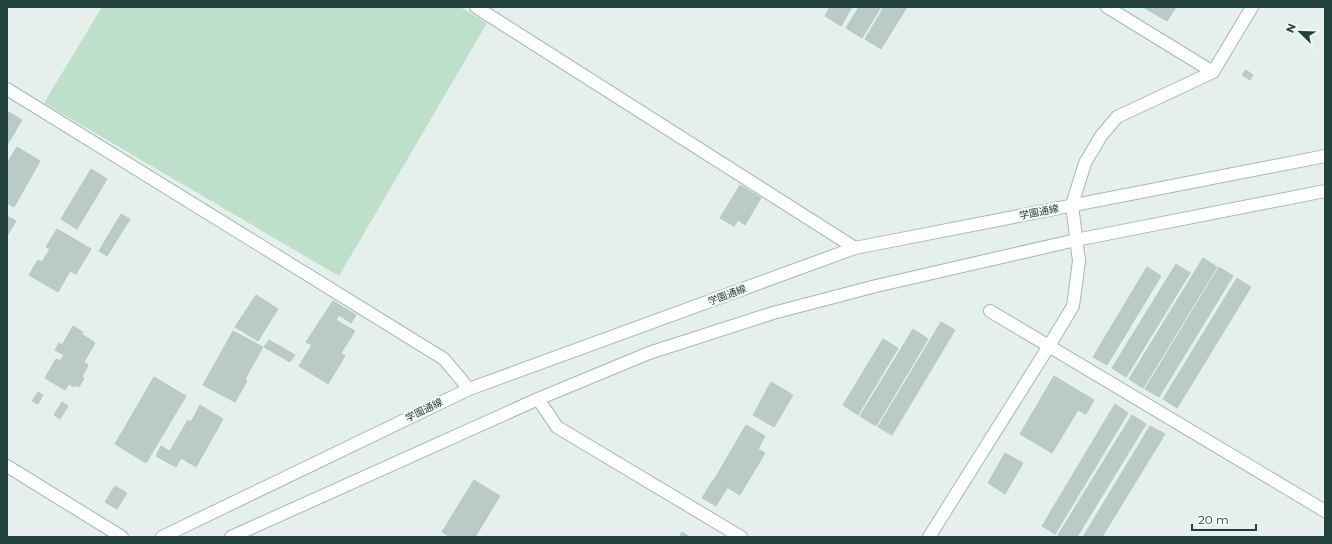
<svg xmlns="http://www.w3.org/2000/svg" width="1332" height="544" viewBox="0 0 1332 544" font-family="Montserrat,'Noto Sans JP',sans-serif">
<rect width="100%" height="100%" fill="#e5efec"/>
<path fill="#bee0cb" d="M 102,7 L 460,7 L 487,23 L 339,276 L 44,103 Z"/>
<g fill="#bacac5" stroke="#b7c9c4">
<path d="M 830,7 L 852,7 L 841,26 L 825,16 Z"/>
<path d="M 859,7 L 881,7 L 862,38 L 846,28 Z"/>
<path d="M 884,7 L 907,7 L 881,49 L 865,39 Z"/>
<path d="M 1143,7 L 1176,7 L 1167,21 Z"/>
<path d="M 1246,70 L 1253,75 L 1250,80 L 1242,75 Z"/>
<path d="M 7,111 L 22,120 L 7,145 Z"/>
<path d="M 17,147 L 40,161 L 14,207 L 7,203 L 7,163 Z"/>
<path d="M 91,169 L 107,179 L 77,229 L 61,219 Z"/>
<path d="M 740,185 L 761,198 L 745,225 L 738,220 L 734,226 L 720,218 Z"/>
<path d="M 121,214 L 130,219 L 107,256 L 99,251 Z"/>
<path d="M 7,216 L 16,221 L 7,236 Z"/>
<path d="M 57,229 L 91,249 L 76,274 L 70,271 L 58,292 L 29,275 L 38,260 L 42,262 L 50,249 L 46,247 Z"/>
<path d="M 1203,258 L 1217,267 L 1143,388 L 1129,379 Z"/>
<path d="M 1176,264 L 1190,273 L 1126,377 L 1112,368 Z"/>
<path d="M 1147,267 L 1161,276 L 1107,365 L 1093,357 Z"/>
<path d="M 1219,267 L 1233,276 L 1159,397 L 1145,389 Z"/>
<path d="M 1237,278 L 1251,287 L 1177,408 L 1163,399 Z"/>
<path d="M 256,295 L 278,309 L 258,341 L 235,327 Z"/>
<path d="M 333,301 L 356,315 L 351,323 L 339,315 L 336,320 L 355,331 L 341,353 L 345,356 L 328,384 L 299,366 L 312,345 L 306,342 Z"/>
<path d="M 941,322 L 955,330 L 892,435 L 878,427 Z"/>
<path d="M 73,326 L 83,332 L 82,334 L 95,343 L 84,362 L 88,365 L 82,377 L 84,378 L 79,387 L 75,385 L 74,387 L 69,384 L 65,390 L 45,378 L 56,359 L 60,361 L 64,355 L 55,350 L 59,343 L 62,345 Z"/>
<path d="M 913,329 L 928,339 L 876,426 L 860,416 Z"/>
<path d="M 233,331 L 263,347 L 245,379 L 247,381 L 235,402 L 203,385 Z"/>
<path d="M 883,339 L 898,348 L 858,415 L 843,405 Z"/>
<path d="M 269,340 L 295,355 L 290,362 L 264,347 Z"/>
<path d="M 1054,376 L 1094,400 L 1086,414 L 1078,410 L 1052,453 L 1020,434 Z"/>
<path d="M 154,377 L 186,396 L 146,463 L 115,444 Z"/>
<path d="M 771,382 L 793,395 L 774,427 L 753,415 Z"/>
<path d="M 38,392 L 43,395 L 38,404 L 32,401 Z"/>
<path d="M 62,402 L 68,406 L 60,419 L 54,415 Z"/>
<path d="M 1115,404 L 1128,413 L 1055,534 L 1042,526 Z"/>
<path d="M 200,405 L 223,419 L 196,467 L 170,451 L 188,420 L 191,422 Z"/>
<path d="M 1132,415 L 1146,424 L 1077,537 L 1061,537 L 1058,535 Z"/>
<path d="M 746,425 L 765,436 L 758,449 L 765,453 L 740,495 L 714,480 Z"/>
<path d="M 1150,426 L 1165,434 L 1102,537 L 1083,537 Z"/>
<path d="M 161,446 L 181,458 L 176,467 L 156,456 Z"/>
<path d="M 1005,453 L 1023,463 L 1005,494 L 988,483 Z"/>
<path d="M 474,480 L 500,496 L 475,537 L 450,537 L 442,532 Z"/>
<path d="M 713,480 L 727,488 L 716,506 L 702,498 Z"/>
<path d="M 115,486 L 127,493 L 117,509 L 105,502 Z"/>
<path d="M 682,532 L 690,537 L 679,537 Z"/>
</g>
<g fill="none" stroke-linecap="round" stroke-linejoin="round">
<g stroke="#a7b8b4" stroke-width="14">
<g id="minor">
<path d="M 476,7 L 855,248"/>
<path d="M 1107,7 L 1213,72"/>
<path d="M 7,89 L 444,359 L 469,389"/>
<path d="M 990,311 L 1325,511"/>
<path d="M 538,399 L 557,427 L 741,537"/>
<path d="M 7,466 L 122,537"/>
</g>
</g>
<g stroke="#a7b8b4" stroke-width="14">
<g id="tertiary">
<path d="M 162,537 L 469,389 L 855,248 L 1325,156"/>
<path d="M 231,537 L 538,399 L 649,353 L 773,313 L 876,286 L 1076,240 L 1325,191"/>
<path d="M 929,537 L 1049,346 L 1073,306 L 1079,261 L 1072,205 L 1085,163 L 1101,136 L 1117,117 L 1213,72 L 1252,7"/>
</g>
</g>
<use href="#minor" stroke="#fff" stroke-width="12"/>
<use href="#tertiary" stroke="#fff" stroke-width="12"/>
</g>
<g text-anchor="middle" dominant-baseline="central" stroke-width="4" stroke-linejoin="round" paint-order="stroke">
<g font-size="10" fill="#23423d" stroke="#f6fbf9">
<text transform="translate(1039 212) rotate(-11)">学園通線</text>
<text transform="translate(727 295) rotate(-20)">学園通線</text>
<text transform="translate(424 410) rotate(-26)">学園通線</text>
</g>
</g>
<rect width="1332" height="544" fill="none" stroke="#23423d" stroke-width="16"/>
<g transform="translate(1300 32) rotate(293)" stroke="#f6fbf9" stroke-width="3" paint-order="stroke">
<path d="M0-3L7 15L0 10L-7 15Z" fill="#23423d"/>
<text y="-6" font-size="11" font-weight="bold" text-anchor="middle" fill="#23423d">N</text>
</g>
<path d="M1192 524v6h64v-6" fill="none" stroke="#23423d" stroke-width="2"/>
<text x="1198" y="524" font-size="12" fill="#23423d" stroke="#f6fbf9" stroke-width="3" paint-order="stroke">20 m</text>
</svg>
